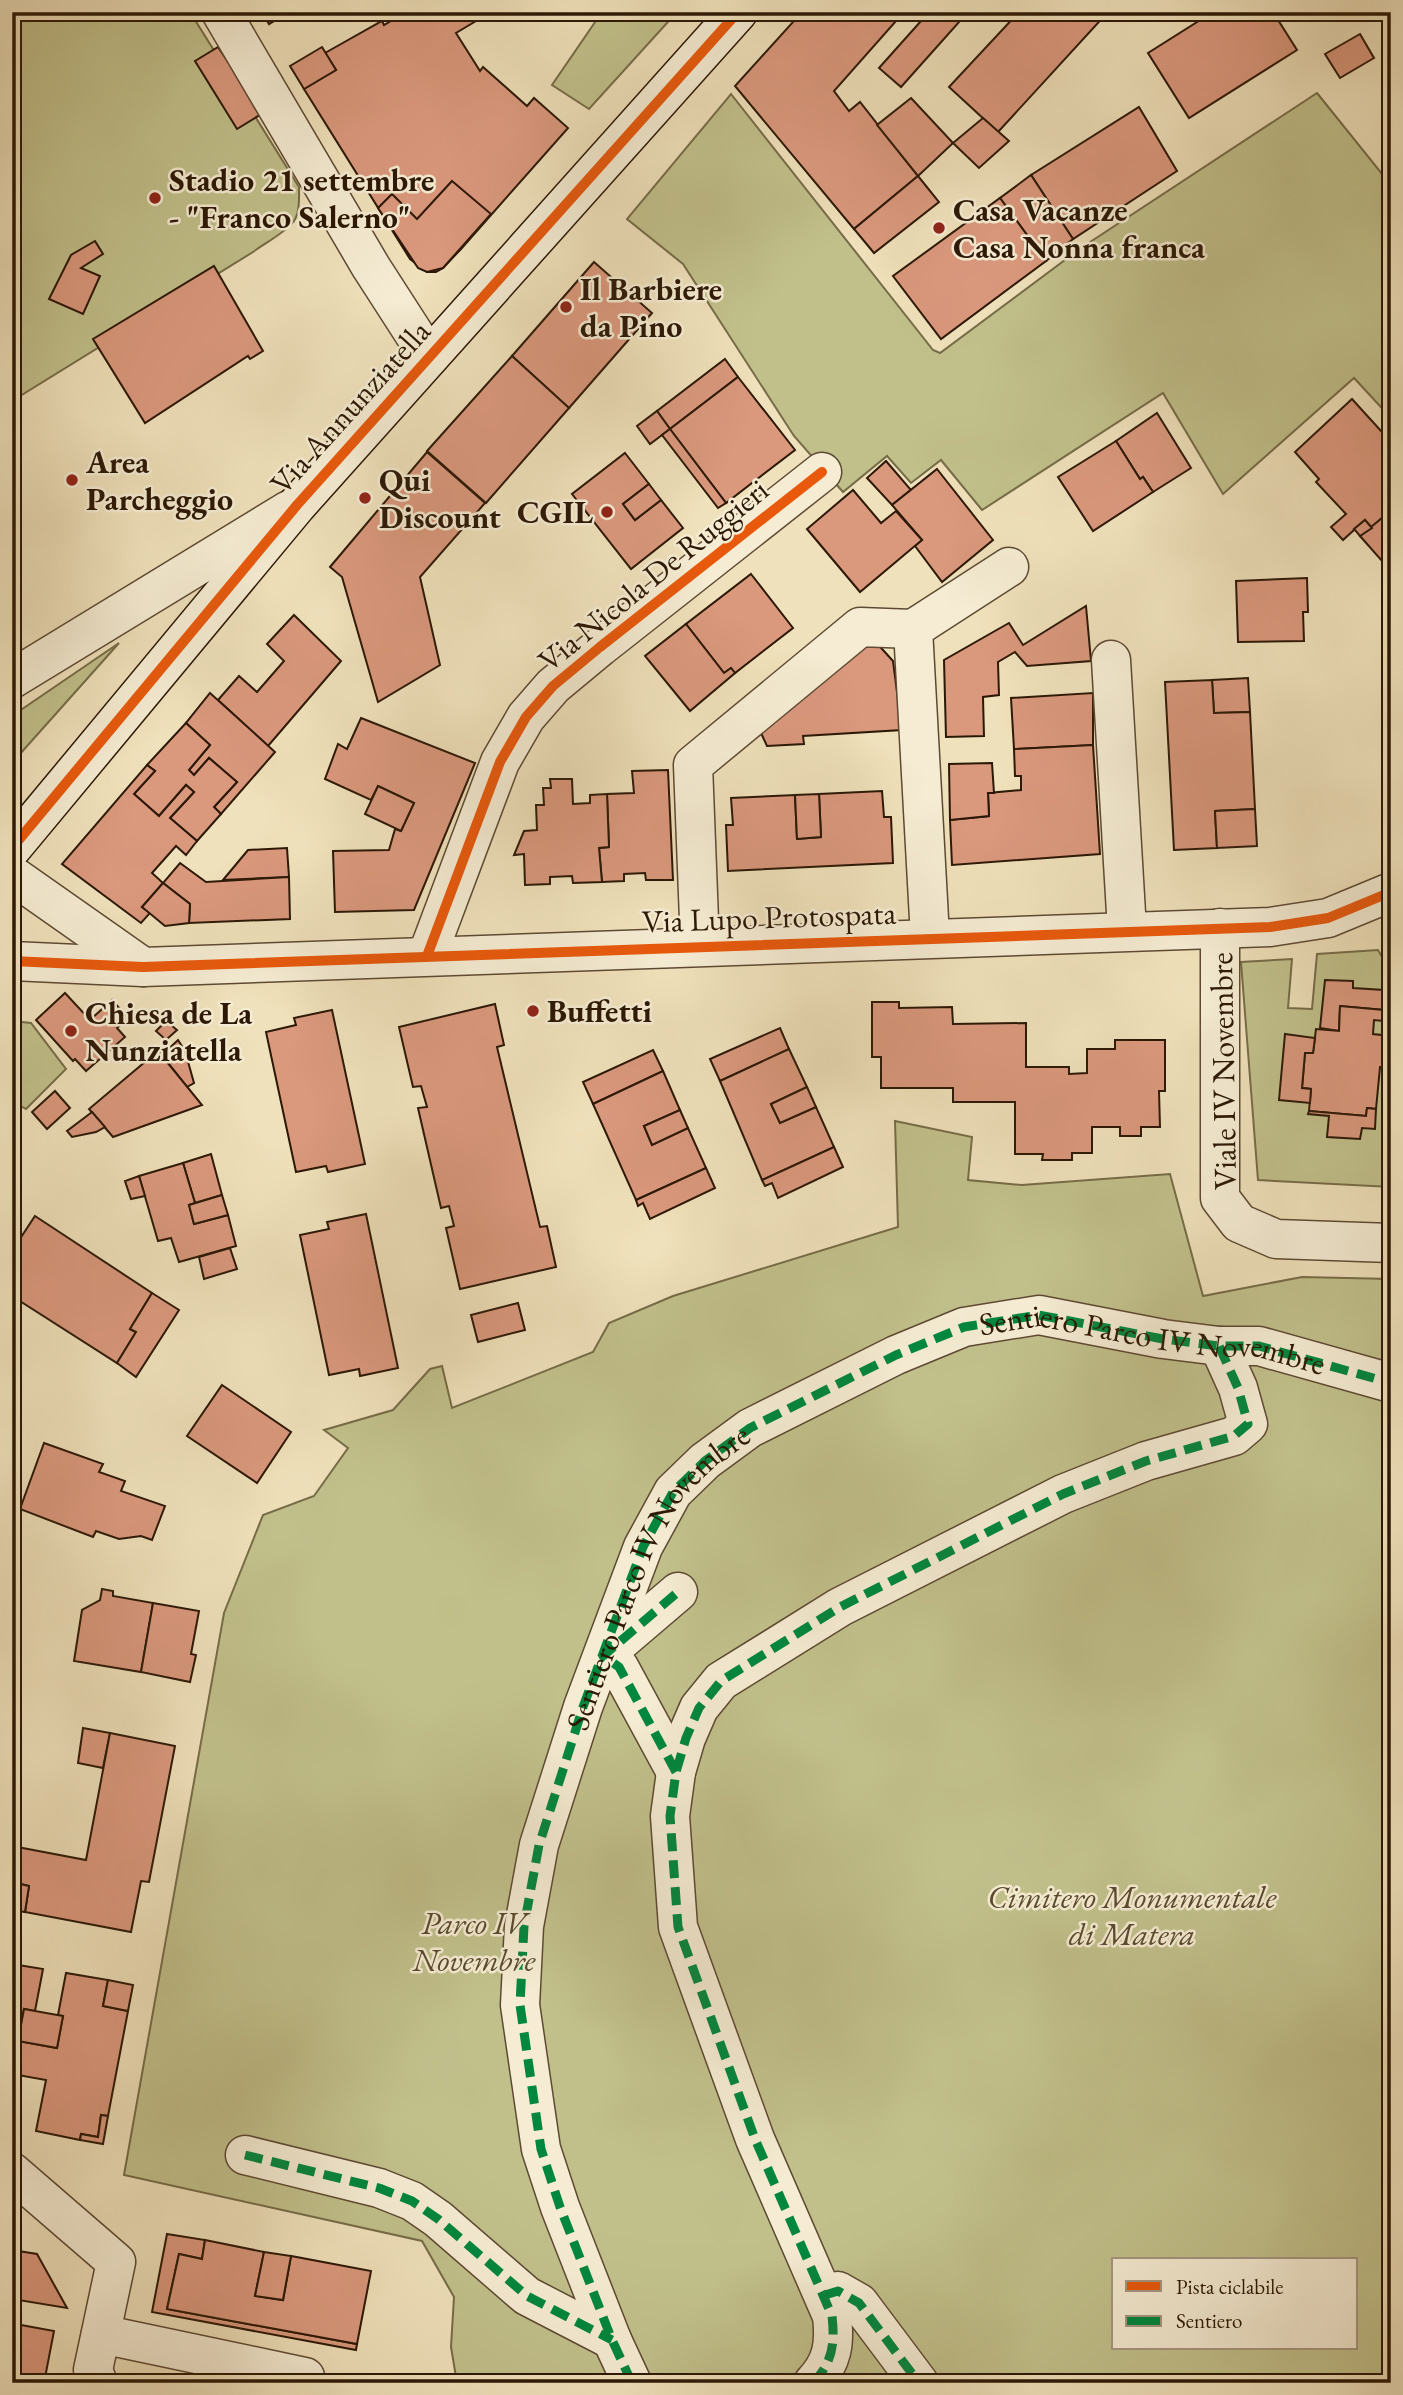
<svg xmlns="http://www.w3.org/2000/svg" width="1403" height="2395" viewBox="0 0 1403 2395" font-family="'EB Garamond',serif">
<rect width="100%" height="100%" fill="#efe1bb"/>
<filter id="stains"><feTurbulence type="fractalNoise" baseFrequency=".00286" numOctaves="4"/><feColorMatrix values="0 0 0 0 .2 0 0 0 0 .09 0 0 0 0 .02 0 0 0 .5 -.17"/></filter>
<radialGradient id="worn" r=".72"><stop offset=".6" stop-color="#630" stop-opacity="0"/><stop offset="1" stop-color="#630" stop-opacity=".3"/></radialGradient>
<g fill="#c1c08b" stroke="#766c48" stroke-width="2" fill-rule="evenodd">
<path d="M 12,12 L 190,12 L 299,187 C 299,197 300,212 294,221 C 285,233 265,243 253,252 L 12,401 Z"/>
<path d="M 602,12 L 677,12 L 589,109 L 552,85 Z"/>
<path d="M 1317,93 L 1391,185 L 1391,418 L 1354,378 L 1223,494 L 1163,393 L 982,510 L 941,460 L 911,483 L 887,456 L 843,492 L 794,436 L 683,264 L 627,219 L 731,94 L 933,350 L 940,353 L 1081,248 Z"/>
<path d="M 119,643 L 12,763 L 12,716 Z"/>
<path d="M 1378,950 L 1391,972 L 1391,1187 L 1258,1180 L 1241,962 L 1292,959 L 1288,1008 L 1312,1009 L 1317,954 Z"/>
<path d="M 12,1021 L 31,1023 L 66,1069 L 26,1109 L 12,1101 Z"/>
<path d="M 895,1121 L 972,1137 L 968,1180 L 1022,1185 L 1170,1174 L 1203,1296 L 1302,1277 L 1391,1279 L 1391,2383 L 457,2383 L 451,2347 L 454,2297 L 422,2241 L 124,2175 L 224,1613 L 263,1515 L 314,1496 L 348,1448 L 324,1430 L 393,1410 L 430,1369 L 442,1366 L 452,1408 L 593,1352 L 609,1323 L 673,1296 L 898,1227 ZM 1114,2260 L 1356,2260 L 1356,2348 L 1114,2348 Z"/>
</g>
<g fill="#da987d" stroke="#2c1806" stroke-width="2">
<path d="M 262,12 L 289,12 L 269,24 Z"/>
<path d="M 406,12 L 491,12 L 456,33 L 480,71 L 483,67 L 527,106 L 534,98 L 568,128 L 461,249 L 443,268 L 436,272 L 427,272 L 410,259 L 304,89 L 336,70 L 325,53 L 382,21 L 384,25 Z"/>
<path d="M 802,12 L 904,12 L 834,91 L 849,111 L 860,102 L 918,176 L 854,229 L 735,86 Z"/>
<path d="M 929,12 L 968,12 L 901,87 L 879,68 Z"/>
<path d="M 1019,12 L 1108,12 L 998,132 L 949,87 Z"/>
<path d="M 1213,12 L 1273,12 L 1297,50 L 1189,118 L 1148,53 Z"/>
<path d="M 1360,34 L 1374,58 L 1340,78 L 1325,54 Z"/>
<path d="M 218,47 L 263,113 L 237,129 L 195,61 Z"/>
<path d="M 322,47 L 336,70 L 304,89 L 290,66 Z"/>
<path d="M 911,98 L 953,143 L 918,176 L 877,125 Z"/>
<path d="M 1139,107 L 1177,171 L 1073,239 L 1031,175 Z"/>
<path d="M 983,118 L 1009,141 L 979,168 L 953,143 Z"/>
<path d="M 1031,175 L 1073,239 L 1046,261 L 1000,198 Z"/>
<path d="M 918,176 L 939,202 L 874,253 L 854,229 Z"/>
<path d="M 452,181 L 491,214 L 443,268 L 427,272 L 418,268 L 378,208 L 392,194 L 417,219 Z"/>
<path d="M 1000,198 L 1046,261 L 941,339 L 893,276 Z"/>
<path d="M 95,241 L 103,254 L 81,268 L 100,276 L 83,314 L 49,299 L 71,255 Z"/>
<path d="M 594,262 L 652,313 L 569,408 L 512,356 Z"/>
<path d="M 214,266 L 263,351 L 250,359 L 248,356 L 145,423 L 93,339 Z"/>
<path d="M 512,356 L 569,408 L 486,503 L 427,451 Z"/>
<path d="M 725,359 L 738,377 L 670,429 L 657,411 Z"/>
<path d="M 738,377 L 795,450 L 726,503 L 670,429 Z"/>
<path d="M 1352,399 L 1391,442 L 1391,528 L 1382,518 L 1372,528 L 1365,520 L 1343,540 L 1331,527 L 1346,514 L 1316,482 L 1319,479 L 1295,452 Z"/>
<path d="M 657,411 L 670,429 L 650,444 L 637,426 Z"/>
<path d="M 1157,413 L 1191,468 L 1153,492 L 1143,477 L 1140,479 L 1116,441 Z"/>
<path d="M 670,429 L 726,503 L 718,508 L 662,435 Z"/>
<path d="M 1116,441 L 1140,479 L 1143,477 L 1153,492 L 1093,531 L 1058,477 Z"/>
<path d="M 427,452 L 485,503 L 420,577 L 440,665 L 378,702 L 342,577 L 330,567 Z"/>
<path d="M 625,453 L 649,484 L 623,504 L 635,520 L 661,500 L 683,528 L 631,569 L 572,494 Z"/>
<path d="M 886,461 L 911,490 L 892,505 L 867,478 Z"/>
<path d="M 937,469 L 993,540 L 942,582 L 915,546 L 922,540 L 892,505 Z"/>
<path d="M 649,484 L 661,500 L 635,520 L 623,504 Z"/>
<path d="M 853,490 L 881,523 L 896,511 L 922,540 L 860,592 L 807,529 Z"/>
<path d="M 1382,518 L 1391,528 L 1391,557 L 1389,556 L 1382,561 L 1360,536 Z"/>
<path d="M 1365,520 L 1372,528 L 1360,536 L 1354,529 Z"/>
<path d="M 751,574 L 793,628 L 735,673 L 731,668 L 724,673 L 686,624 Z"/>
<path d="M 1307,578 L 1308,612 L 1303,612 L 1304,641 L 1238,642 L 1236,581 Z"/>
<path d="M 1086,606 L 1091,661 L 1027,666 L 1015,652 L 998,662 L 999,695 L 983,697 L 984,736 L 946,737 L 944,660 L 1009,623 L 1023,645 Z"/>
<path d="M 294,615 L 341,661 L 268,746 L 218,700 L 239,676 L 257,692 L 284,661 L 267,644 Z"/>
<path d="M 686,624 L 724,673 L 731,668 L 735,673 L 690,711 L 645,656 Z"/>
<path d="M 873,639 L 893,661 L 902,730 L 803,736 L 804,744 L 767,746 L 761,733 Z"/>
<path d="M 1248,678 L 1250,712 L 1214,713 L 1212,680 Z"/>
<path d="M 1212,680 L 1214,713 L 1250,712 L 1255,809 L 1215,811 L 1217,848 L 1174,850 L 1165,682 Z"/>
<path d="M 210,693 L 275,752 L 221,814 L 214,807 L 237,782 L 209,758 L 194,775 L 189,770 L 210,745 L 186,723 Z"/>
<path d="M 1093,693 L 1093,745 L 1014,749 L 1011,698 Z"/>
<path d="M 361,718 L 475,763 L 414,910 L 335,912 L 333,851 L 389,850 L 395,829 L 401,831 L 414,803 L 378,786 L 371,800 L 325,779 L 338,744 L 347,749 Z"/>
<path d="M 186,723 L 210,745 L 189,770 L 194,775 L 209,758 L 237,782 L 214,807 L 221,814 L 197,841 L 170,818 L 194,792 L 186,785 L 159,816 L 134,794 L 155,771 L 147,765 Z"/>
<path d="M 1093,745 L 1100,854 L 952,865 L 950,820 L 989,816 L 988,793 L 1021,790 L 1021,776 L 1015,776 L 1014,749 Z"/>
<path d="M 992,763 L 994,793 L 988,793 L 989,816 L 950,820 L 949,764 Z"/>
<path d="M 147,765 L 155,771 L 134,794 L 159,816 L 186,785 L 194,792 L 170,818 L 197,841 L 186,855 L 176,846 L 152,873 L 163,883 L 142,907 L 150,913 L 141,923 L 62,864 Z"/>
<path d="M 668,770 L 673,880 L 646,880 L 645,873 L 624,874 L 624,881 L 602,882 L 599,848 L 609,847 L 607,794 L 634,793 L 632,771 Z"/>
<path d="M 550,779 L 572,779 L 573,804 L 590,803 L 590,795 L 607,794 L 609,847 L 599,848 L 602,882 L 573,883 L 572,876 L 550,877 L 550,884 L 525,885 L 524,854 L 514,855 L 524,831 L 537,830 L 536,805 L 544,805 L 543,788 L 551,788 Z"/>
<path d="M 378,786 L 414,803 L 401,831 L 365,814 Z"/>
<path d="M 882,791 L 884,817 L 891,817 L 893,863 L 728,871 L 726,825 L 733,825 L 731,798 L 795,795 L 797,839 L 821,837 L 819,794 Z"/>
<path d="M 819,794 L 821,837 L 797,839 L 795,795 Z"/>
<path d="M 1255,809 L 1257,846 L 1217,848 L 1215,811 Z"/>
<path d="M 287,848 L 289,877 L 223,880 L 248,850 Z"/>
<path d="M 180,863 L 206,882 L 289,877 L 290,919 L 189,923 L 190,904 L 163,883 Z"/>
<path d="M 163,883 L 190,904 L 189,923 L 165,926 L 142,907 Z"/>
<path d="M 1325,980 L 1353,981 L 1353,988 L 1384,990 L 1384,1010 L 1340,1006 L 1339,1031 L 1320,1028 Z"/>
<path d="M 65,993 L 90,1020 L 112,1000 L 128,1018 L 117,1028 L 125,1037 L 86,1071 L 75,1059 L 73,1061 L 36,1020 Z"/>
<path d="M 872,1002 L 899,1002 L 899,1008 L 952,1007 L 953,1024 L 1026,1023 L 1026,1067 L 1069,1067 L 1069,1074 L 1087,1073 L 1087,1049 L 1115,1049 L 1115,1040 L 1165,1040 L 1165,1091 L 1159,1091 L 1160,1127 L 1141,1127 L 1141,1136 L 1120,1136 L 1120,1127 L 1092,1127 L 1092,1153 L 1072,1153 L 1072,1160 L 1042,1160 L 1043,1154 L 1015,1154 L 1015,1102 L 953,1102 L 953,1088 L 881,1088 L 881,1057 L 872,1057 Z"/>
<path d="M 495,1004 L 504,1045 L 497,1047 L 540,1227 L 547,1226 L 556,1267 L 460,1289 L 446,1228 L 454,1226 L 449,1206 L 441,1208 L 418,1108 L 427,1107 L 421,1086 L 413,1087 L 399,1027 Z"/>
<path d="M 1340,1006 L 1384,1010 L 1383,1021 L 1374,1020 L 1373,1034 L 1391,1036 L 1391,1068 L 1380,1067 L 1376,1109 L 1367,1108 L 1366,1116 L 1309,1111 L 1311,1089 L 1302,1088 L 1305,1053 L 1313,1053 L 1316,1029 L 1339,1031 Z"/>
<path d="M 332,1010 L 365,1164 L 328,1172 L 326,1166 L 296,1172 L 266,1032 L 296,1025 L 294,1018 Z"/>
<path d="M 166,1021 L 177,1030 L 166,1040 L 156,1031 Z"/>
<path d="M 780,1028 L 789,1049 L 720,1081 L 710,1059 Z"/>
<path d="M 1285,1034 L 1315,1038 L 1313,1053 L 1305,1053 L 1302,1088 L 1311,1089 L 1310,1103 L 1279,1100 Z"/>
<path d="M 178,1040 L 185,1051 L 194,1083 L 187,1087 L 162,1055 Z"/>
<path d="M 789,1049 L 807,1087 L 771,1104 L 780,1123 L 816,1107 L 834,1147 L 762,1180 L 720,1081 Z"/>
<path d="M 653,1050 L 663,1071 L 593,1104 L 583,1082 Z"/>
<path d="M 158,1051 L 202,1105 L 113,1137 L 89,1109 Z"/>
<path d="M 663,1071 L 680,1110 L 644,1126 L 652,1145 L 688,1128 L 706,1168 L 636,1200 L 593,1104 Z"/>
<path d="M 807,1087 L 816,1107 L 780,1123 L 771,1104 Z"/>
<path d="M 55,1091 L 70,1108 L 47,1129 L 32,1112 Z"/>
<path d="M 1367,1108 L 1376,1109 L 1375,1129 L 1362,1128 L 1360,1139 L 1327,1137 L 1329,1116 L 1308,1114 L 1309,1111 L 1366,1116 Z"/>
<path d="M 680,1110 L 688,1128 L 652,1145 L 644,1126 Z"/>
<path d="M 92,1112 L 105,1127 L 96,1132 L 72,1137 L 67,1131 Z"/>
<path d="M 834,1147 L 843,1167 L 778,1198 L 772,1183 L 765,1186 L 762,1180 Z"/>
<path d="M 211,1154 L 222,1195 L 195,1203 L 183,1163 Z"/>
<path d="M 183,1163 L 195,1203 L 189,1205 L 194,1224 L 228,1215 L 236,1246 L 179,1262 L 171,1238 L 158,1241 L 139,1176 Z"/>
<path d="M 706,1168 L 715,1188 L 650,1219 L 643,1203 L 638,1206 L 636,1200 Z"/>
<path d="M 139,1176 L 145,1196 L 131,1199 L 125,1181 Z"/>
<path d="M 222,1195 L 228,1215 L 194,1224 L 189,1205 Z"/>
<path d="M 366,1214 L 398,1368 L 360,1376 L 359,1369 L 329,1375 L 300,1235 L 329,1229 L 327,1222 Z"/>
<path d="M 35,1216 L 152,1293 L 130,1329 L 136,1332 L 117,1363 L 12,1296 L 12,1251 Z"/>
<path d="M 230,1248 L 237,1269 L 204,1279 L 199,1257 Z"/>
<path d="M 152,1293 L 179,1310 L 136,1377 L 117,1363 L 136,1332 L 130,1329 Z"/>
<path d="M 518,1303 L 525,1330 L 478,1342 L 471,1315 Z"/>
<path d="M 222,1385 L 291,1432 L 257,1483 L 187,1436 Z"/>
<path d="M 44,1443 L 103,1464 L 99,1472 L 125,1481 L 121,1491 L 165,1506 L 152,1540 L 141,1536 L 119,1539 L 96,1531 L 93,1537 L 20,1509 Z"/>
<path d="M 102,1589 L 113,1591 L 113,1596 L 153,1603 L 141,1672 L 74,1661 L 82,1610 L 100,1600 Z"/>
<path d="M 153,1603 L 199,1611 L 191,1654 L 196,1655 L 190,1682 L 141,1672 Z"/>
<path d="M 83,1728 L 110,1733 L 103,1768 L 78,1763 Z"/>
<path d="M 110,1733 L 175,1746 L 149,1882 L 141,1881 L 131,1932 L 25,1912 L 29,1886 L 12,1882 L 12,1846 L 86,1860 Z"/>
<path d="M 12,1882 L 29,1886 L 25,1912 L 12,1910 Z"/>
<path d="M 12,1964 L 43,1969 L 35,2011 L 24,2009 L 18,2041 L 57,2048 L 63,2016 L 58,2015 L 66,1973 L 108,1980 L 103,2006 L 128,2011 L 108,2116 L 101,2115 L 98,2137 L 81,2134 L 80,2140 L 36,2131 L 46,2080 L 12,2074 Z"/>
<path d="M 108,1980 L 133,1985 L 128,2011 L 103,2006 Z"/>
<path d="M 24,2009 L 63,2016 L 57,2048 L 18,2041 Z"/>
<path d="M 101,2115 L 108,2116 L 103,2144 L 80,2140 L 81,2134 L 98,2137 Z"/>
<path d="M 167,2234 L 205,2240 L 202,2259 L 179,2254 L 167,2309 L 357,2344 L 356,2350 L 152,2312 Z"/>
<path d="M 205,2240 L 264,2252 L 255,2296 L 283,2300 L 291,2256 L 371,2271 L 357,2344 L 167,2309 L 179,2254 L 202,2259 Z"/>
<path d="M 12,2250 L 37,2254 L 67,2308 L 12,2299 Z"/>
<path d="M 264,2252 L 291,2256 L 283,2300 L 255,2296 Z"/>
<path d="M 21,2325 L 54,2331 L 44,2383 L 12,2383 Z"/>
<path d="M 12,2330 L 20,2331 L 12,2373 Z"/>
<path d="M 442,2376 L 452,2383 L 395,2383 Z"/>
</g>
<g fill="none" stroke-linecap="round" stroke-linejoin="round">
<g stroke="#5d4a33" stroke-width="41">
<g id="street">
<path d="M 221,12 L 371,267 L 429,357"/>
<path d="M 913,629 L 930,937"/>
<path d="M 1111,660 L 1127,930"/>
<path d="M 12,679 L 289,510"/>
<path d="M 12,875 L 143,967"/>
<path d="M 1220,928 L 1220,1198 L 1239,1223 L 1276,1239 L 1391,1243"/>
<path d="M 700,946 L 693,765 L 860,627 L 913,629 L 1009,567"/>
<path d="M 427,956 L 500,762 L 526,717 L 553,686 L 600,647 L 822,472"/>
<path d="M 12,961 L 143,967 L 1270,927 L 1328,918 L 1391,892"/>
<path d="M 676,1772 L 619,1667 L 603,1656 L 678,1592"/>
<path d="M 245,2155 L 379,2188 L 412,2201 L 438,2219 L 527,2296 L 612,2340"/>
<path d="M 12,2172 L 116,2262 L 93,2370 L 98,2383"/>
<path d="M 825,2295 L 838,2291 L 859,2303 L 919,2383"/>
<path d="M 101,2334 L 305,2377 L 306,2383"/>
<path id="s1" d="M 632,2383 L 612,2340 L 560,2207 L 541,2149 L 520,2005 L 524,1926 L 539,1845 L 583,1707 L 643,1547 L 673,1492 L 705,1461 L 750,1428 L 896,1355 L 964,1327 L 1039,1315 L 1163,1339 L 1219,1346 L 1259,1346 L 1391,1383"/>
<path d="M 813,2383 C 833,2362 835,2343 832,2316 L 755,2139 L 678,1927 L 670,1816 L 676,1772 L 686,1738 L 699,1708 L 721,1681 L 840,1607 L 1063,1494 L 1146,1461 L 1234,1436 L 1248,1424 L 1238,1388 L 1219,1346"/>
</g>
</g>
<g stroke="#2c1806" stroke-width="41">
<path id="secondary" d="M 12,848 L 297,505 L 738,12"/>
</g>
<use href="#street" stroke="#f5ecd3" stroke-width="38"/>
<use href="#secondary" stroke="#f5ecd3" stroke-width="38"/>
<g stroke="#00873e" stroke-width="9" stroke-dasharray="18 9" stroke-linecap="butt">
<path d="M 676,1772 L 619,1667 L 603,1656 L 678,1592"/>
<path d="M 245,2155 L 379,2188 L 412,2201 L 438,2219 L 527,2296 L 612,2340"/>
<path d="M 825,2295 L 838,2291 L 859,2303 L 919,2383"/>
<path d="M 632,2383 L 612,2340 L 560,2207 L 541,2149 L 520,2005 L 524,1926 L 539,1845 L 583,1707 L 643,1547 L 673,1492 L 705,1461 L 750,1428 L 896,1355 L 964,1327 L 1039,1315 L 1163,1339 L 1219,1346 L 1259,1346 L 1391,1383"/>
<path d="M 813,2383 C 833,2362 835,2343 832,2316 L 755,2139 L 678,1927 L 670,1816 L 676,1772 L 686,1738 L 699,1708 L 721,1681 L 840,1607 L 1063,1494 L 1146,1461 L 1234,1436 L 1248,1424 L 1238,1388 L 1219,1346"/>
</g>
<g stroke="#f5ecd3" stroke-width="15">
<g id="cycleway">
<path d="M 12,848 L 297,505 L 738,12"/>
<path d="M 427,956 L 500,762 L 526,717 L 553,686 L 600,647 L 822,472"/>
<path d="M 12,961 L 143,967 L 1270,927 L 1328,918 L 1391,892"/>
</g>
</g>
<use href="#cycleway" stroke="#e8590c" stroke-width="10"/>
</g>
<g fill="#8f2418" stroke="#f5ecd3" stroke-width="2.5">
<circle cx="155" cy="198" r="7"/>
<circle cx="939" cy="228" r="7"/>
<circle cx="566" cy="307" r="7"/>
<circle cx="72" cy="480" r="7"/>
<circle cx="365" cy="498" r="7"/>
<circle cx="607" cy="512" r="7"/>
<circle cx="533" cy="1011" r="7"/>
<circle cx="71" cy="1031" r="7"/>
</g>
<g text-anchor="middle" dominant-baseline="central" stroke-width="5" stroke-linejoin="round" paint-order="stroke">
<g font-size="32" font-weight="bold" fill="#2c1806" stroke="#f5ecd3" text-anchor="start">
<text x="169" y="180">Stadio 21 settembre<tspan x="169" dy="37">- "Franco Salerno"</tspan></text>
<text x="953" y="210">Casa Vacanze<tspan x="953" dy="37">Casa Nonna franca</tspan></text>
<text x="580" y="289">Il Barbiere<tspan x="580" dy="37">da Pino</tspan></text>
<text x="86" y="462">Area<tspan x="86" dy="37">Parcheggio</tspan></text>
<text x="379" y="480">Qui<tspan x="379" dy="37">Discount</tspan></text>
<text x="593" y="512" text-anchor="end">CGIL</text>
<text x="547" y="1011">Buffetti</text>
<text x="85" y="1013">Chiesa de La<tspan x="85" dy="37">Nunziatella</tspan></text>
</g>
<g font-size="32" fill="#2c1806" stroke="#f5ecd3">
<text transform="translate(350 407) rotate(-48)">Via Annunziatella</text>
<text transform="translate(653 575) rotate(-39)">Via Nicola De Ruggieri</text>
<text transform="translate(769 917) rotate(-2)">Via Lupo Protospata</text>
<text transform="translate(1223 1071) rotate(-91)">Viale IV Novembre</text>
<text stroke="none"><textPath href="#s1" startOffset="1465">Sentiero Parco IV Novembre</textPath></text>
<text stroke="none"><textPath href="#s1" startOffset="856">Sentiero Parco IV Novembre</textPath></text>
</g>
<g font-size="32" font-style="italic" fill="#594a2e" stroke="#f5ecd3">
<text x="1132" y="1897">Cimitero Monumentale<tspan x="1132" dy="37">di Matera</tspan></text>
<text x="474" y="1923">Parco IV<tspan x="474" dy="37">Novembre</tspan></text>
</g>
</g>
<rect width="1403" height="2395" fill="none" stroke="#efe1bb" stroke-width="42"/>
<rect x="14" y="14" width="1375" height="2367" fill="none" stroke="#2c1806" stroke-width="3.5"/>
<rect x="21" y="21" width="1361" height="2353" fill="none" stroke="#2c1806" stroke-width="2"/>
<rect x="1112" y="2258" width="245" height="91" fill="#f5ecd3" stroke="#a59781" stroke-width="2"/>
<rect x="1126" y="2281" width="35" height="10" fill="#e8590c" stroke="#a59781" stroke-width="2"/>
<text x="1176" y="2294" font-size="21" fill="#2c1806">Pista ciclabile</text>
<rect x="1126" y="2316" width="35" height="10" fill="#00873e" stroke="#a59781" stroke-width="2"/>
<text x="1176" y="2328" font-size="21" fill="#2c1806">Sentiero</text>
<rect width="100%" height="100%" filter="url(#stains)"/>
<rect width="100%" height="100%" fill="url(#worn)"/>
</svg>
